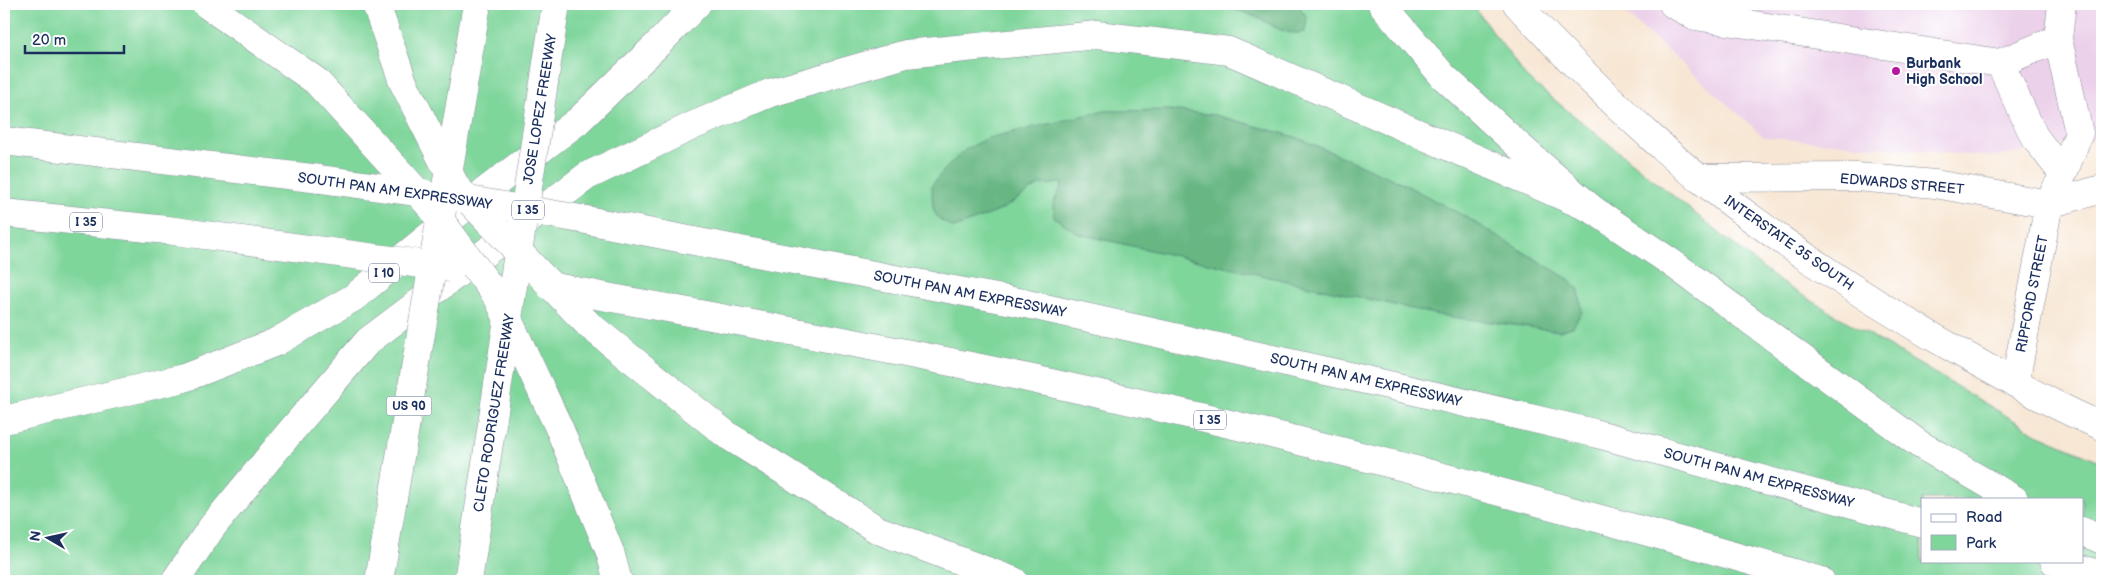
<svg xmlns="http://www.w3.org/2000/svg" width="2106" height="585" viewBox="0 0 2106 585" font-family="'Balsamiq Sans',sans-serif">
<rect width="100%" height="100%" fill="#fff"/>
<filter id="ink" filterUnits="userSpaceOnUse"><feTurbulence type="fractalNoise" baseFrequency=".02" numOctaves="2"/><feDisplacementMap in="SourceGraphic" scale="10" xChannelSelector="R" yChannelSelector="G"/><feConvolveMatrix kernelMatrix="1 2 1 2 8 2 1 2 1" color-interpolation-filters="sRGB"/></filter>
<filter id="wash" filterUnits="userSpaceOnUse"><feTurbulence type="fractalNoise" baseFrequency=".0096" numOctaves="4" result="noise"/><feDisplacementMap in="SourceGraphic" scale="20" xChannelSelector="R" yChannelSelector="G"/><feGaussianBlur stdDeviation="1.12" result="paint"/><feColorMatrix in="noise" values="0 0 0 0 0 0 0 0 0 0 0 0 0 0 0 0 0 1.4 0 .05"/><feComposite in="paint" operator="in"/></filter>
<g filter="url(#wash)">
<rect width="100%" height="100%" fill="#f7e6d3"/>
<path fill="#ecd1ea" d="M 1615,4 L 2102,4 L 2102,138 L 1991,157 L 1764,137 Z"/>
<path fill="#7fd69b" stroke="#4d827c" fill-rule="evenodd" d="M 4,4 L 1472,4 L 1526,77 L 1780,282 L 2037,434 L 2102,462 L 2102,581 L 4,581 ZM 1922,499 L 2082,499 L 2082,561 L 1922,561 Z"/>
<g fill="#67b783" stroke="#417370">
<path d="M 1211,4 L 1297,4 L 1307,17 L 1305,32 C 1282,37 1273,23 1253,16 C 1240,10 1225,7 1211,4 Z"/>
<path d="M 1169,110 L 1215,115 L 1296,137 L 1398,181 L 1464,216 L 1570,280 L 1579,290 L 1582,312 L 1572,327 L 1560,331 L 1443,316 L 1079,234 L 1054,217 L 1053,204 L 1063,183 L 1039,185 L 999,211 L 954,228 C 930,216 933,210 932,185 L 947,167 L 965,150 L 988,138 L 1104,111 Z"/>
</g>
</g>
<g filter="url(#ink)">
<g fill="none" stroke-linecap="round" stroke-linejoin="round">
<g stroke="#898a98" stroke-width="29">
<g id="minor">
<path d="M 1673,4 L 1695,16 L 2000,63 L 2058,39"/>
<path d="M 2000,63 L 2034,136 L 2063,174 L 2079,133 L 2058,39 L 2062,4"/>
<path d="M 1698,178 L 1857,177 L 1935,184 L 2049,204 L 2102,189"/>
<path d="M 2015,383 L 2049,204 L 2057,187"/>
</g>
</g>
<g stroke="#898a98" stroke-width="29">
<path id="major" d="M 1517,4 C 1559,50 1604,94 1651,137 C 1667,151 1683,166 1700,179 C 1782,244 1870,302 1961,353 C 2008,379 2053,406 2102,426"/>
</g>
<g stroke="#898a98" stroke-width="29">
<g id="highway">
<path d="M 1382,4 L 1443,76 L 1518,145 L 1592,209 L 1672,263 L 1919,444 L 2014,499"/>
<path d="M 4,141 L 320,179"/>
<path d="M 4,213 L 167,230"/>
<path d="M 735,249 L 1018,302 L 1393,386 L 1594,433 L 1922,523"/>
<path d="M 591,294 C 737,321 883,347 1028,378 C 1295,436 1559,505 1821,581"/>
<path d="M 4,420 L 184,378 L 276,342 L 353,298 L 484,192 L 578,121 L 660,42 L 697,4"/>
<path d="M 878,530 L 1014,581"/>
<path d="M 2082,531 L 2102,540"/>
<path d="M 610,552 L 618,581"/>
<path d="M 2054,561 L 2102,575"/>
<path d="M 175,581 L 212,527 L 286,437 L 368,341 L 587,176 L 692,126 L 770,93 L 906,54 L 1097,35 L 1229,51 L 1592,209"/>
</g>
</g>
<use href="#minor" stroke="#fff" stroke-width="28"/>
<use href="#major" stroke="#fff" stroke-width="28"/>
<use href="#highway" stroke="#fff" stroke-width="28"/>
<g stroke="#898a98" stroke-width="29" stroke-linecap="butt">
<g id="highway-bridge">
<path d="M 206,4 L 316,81 L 430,206 L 498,298 L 560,430 L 610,552"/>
<path d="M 376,4 L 403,82 L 456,187 L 589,325 L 727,435 L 878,530"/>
<path d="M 320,179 L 423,193"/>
<path d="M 463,199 L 581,219 L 735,249"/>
<path d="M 167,230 L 451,268"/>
<path d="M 550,286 L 591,294"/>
<path d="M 379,581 L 477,4"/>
<path d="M 468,581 L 556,4"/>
</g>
</g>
<use href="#highway-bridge" stroke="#fff" stroke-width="28"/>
</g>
</g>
<circle fill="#b5179e" stroke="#fff" stroke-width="2" cx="1896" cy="71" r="5"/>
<g text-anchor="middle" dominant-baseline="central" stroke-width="4" stroke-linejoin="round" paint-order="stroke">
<g fill="#fff" stroke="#5f6d8e" stroke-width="1">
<rect x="512" y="200.5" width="32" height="19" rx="4"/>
<rect x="70" y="212.5" width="32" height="19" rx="4"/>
<rect x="369" y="263.5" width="30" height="19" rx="4"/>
<rect x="386.5" y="396.5" width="45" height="19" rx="4"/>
<rect x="1194" y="410.5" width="32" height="19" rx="4"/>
</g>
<g font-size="12" font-weight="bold" fill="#1b2f5e">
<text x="528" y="210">I 35</text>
<text x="86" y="222">I 35</text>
<text x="384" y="273">I 10</text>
<text x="409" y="406">US 90</text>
<text x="1210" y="420">I 35</text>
</g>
<g font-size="14" font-weight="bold" fill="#1b2f5e" stroke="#fff" text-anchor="start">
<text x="1906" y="63">Burbank<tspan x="1906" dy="16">High School</tspan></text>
</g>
<g font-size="14" fill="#1b2f5e" stroke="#fff">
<text transform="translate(540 109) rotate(-81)">JOSE LOPEZ FREEWAY</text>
<text transform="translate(1902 184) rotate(5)">EDWARDS STREET</text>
<text transform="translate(395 191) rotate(8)">SOUTH PAN AM EXPRESSWAY</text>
<text transform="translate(1789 243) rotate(35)">INTERSTATE 35 SOUTH</text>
<text transform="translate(970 294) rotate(11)">SOUTH PAN AM EXPRESSWAY</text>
<text transform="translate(2032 294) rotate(-79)">RIPFORD STREET</text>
<text transform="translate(1366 380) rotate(13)">SOUTH PAN AM EXPRESSWAY</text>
<text transform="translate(494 413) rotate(-81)">CLETO RODRIGUEZ FREEWAY</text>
<text transform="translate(1759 478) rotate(15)">SOUTH PAN AM EXPRESSWAY</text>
</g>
</g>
<rect width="2106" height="585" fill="none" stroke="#fff" stroke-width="20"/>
<rect x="1921" y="498" width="162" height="65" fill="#ffffff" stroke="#a4acbf"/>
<rect x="1931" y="514" width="25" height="8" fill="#ffffff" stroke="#a4acbf"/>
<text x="1966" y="522" font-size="15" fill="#1b2f5e">Road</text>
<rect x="1931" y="535" width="25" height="15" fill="#7fd69b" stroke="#a4acbf"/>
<text x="1966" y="548" font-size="15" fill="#1b2f5e">Park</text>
<g transform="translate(48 538) rotate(279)" stroke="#ffffff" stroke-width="4" paint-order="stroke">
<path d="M0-4L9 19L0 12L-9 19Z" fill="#1b2f5e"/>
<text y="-8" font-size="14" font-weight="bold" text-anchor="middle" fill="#1b2f5e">N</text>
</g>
<path d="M25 45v8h99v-8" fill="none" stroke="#1b2f5e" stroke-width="2.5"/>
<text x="32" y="45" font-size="15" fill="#1b2f5e" stroke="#ffffff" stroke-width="4" paint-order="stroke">20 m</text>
</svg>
